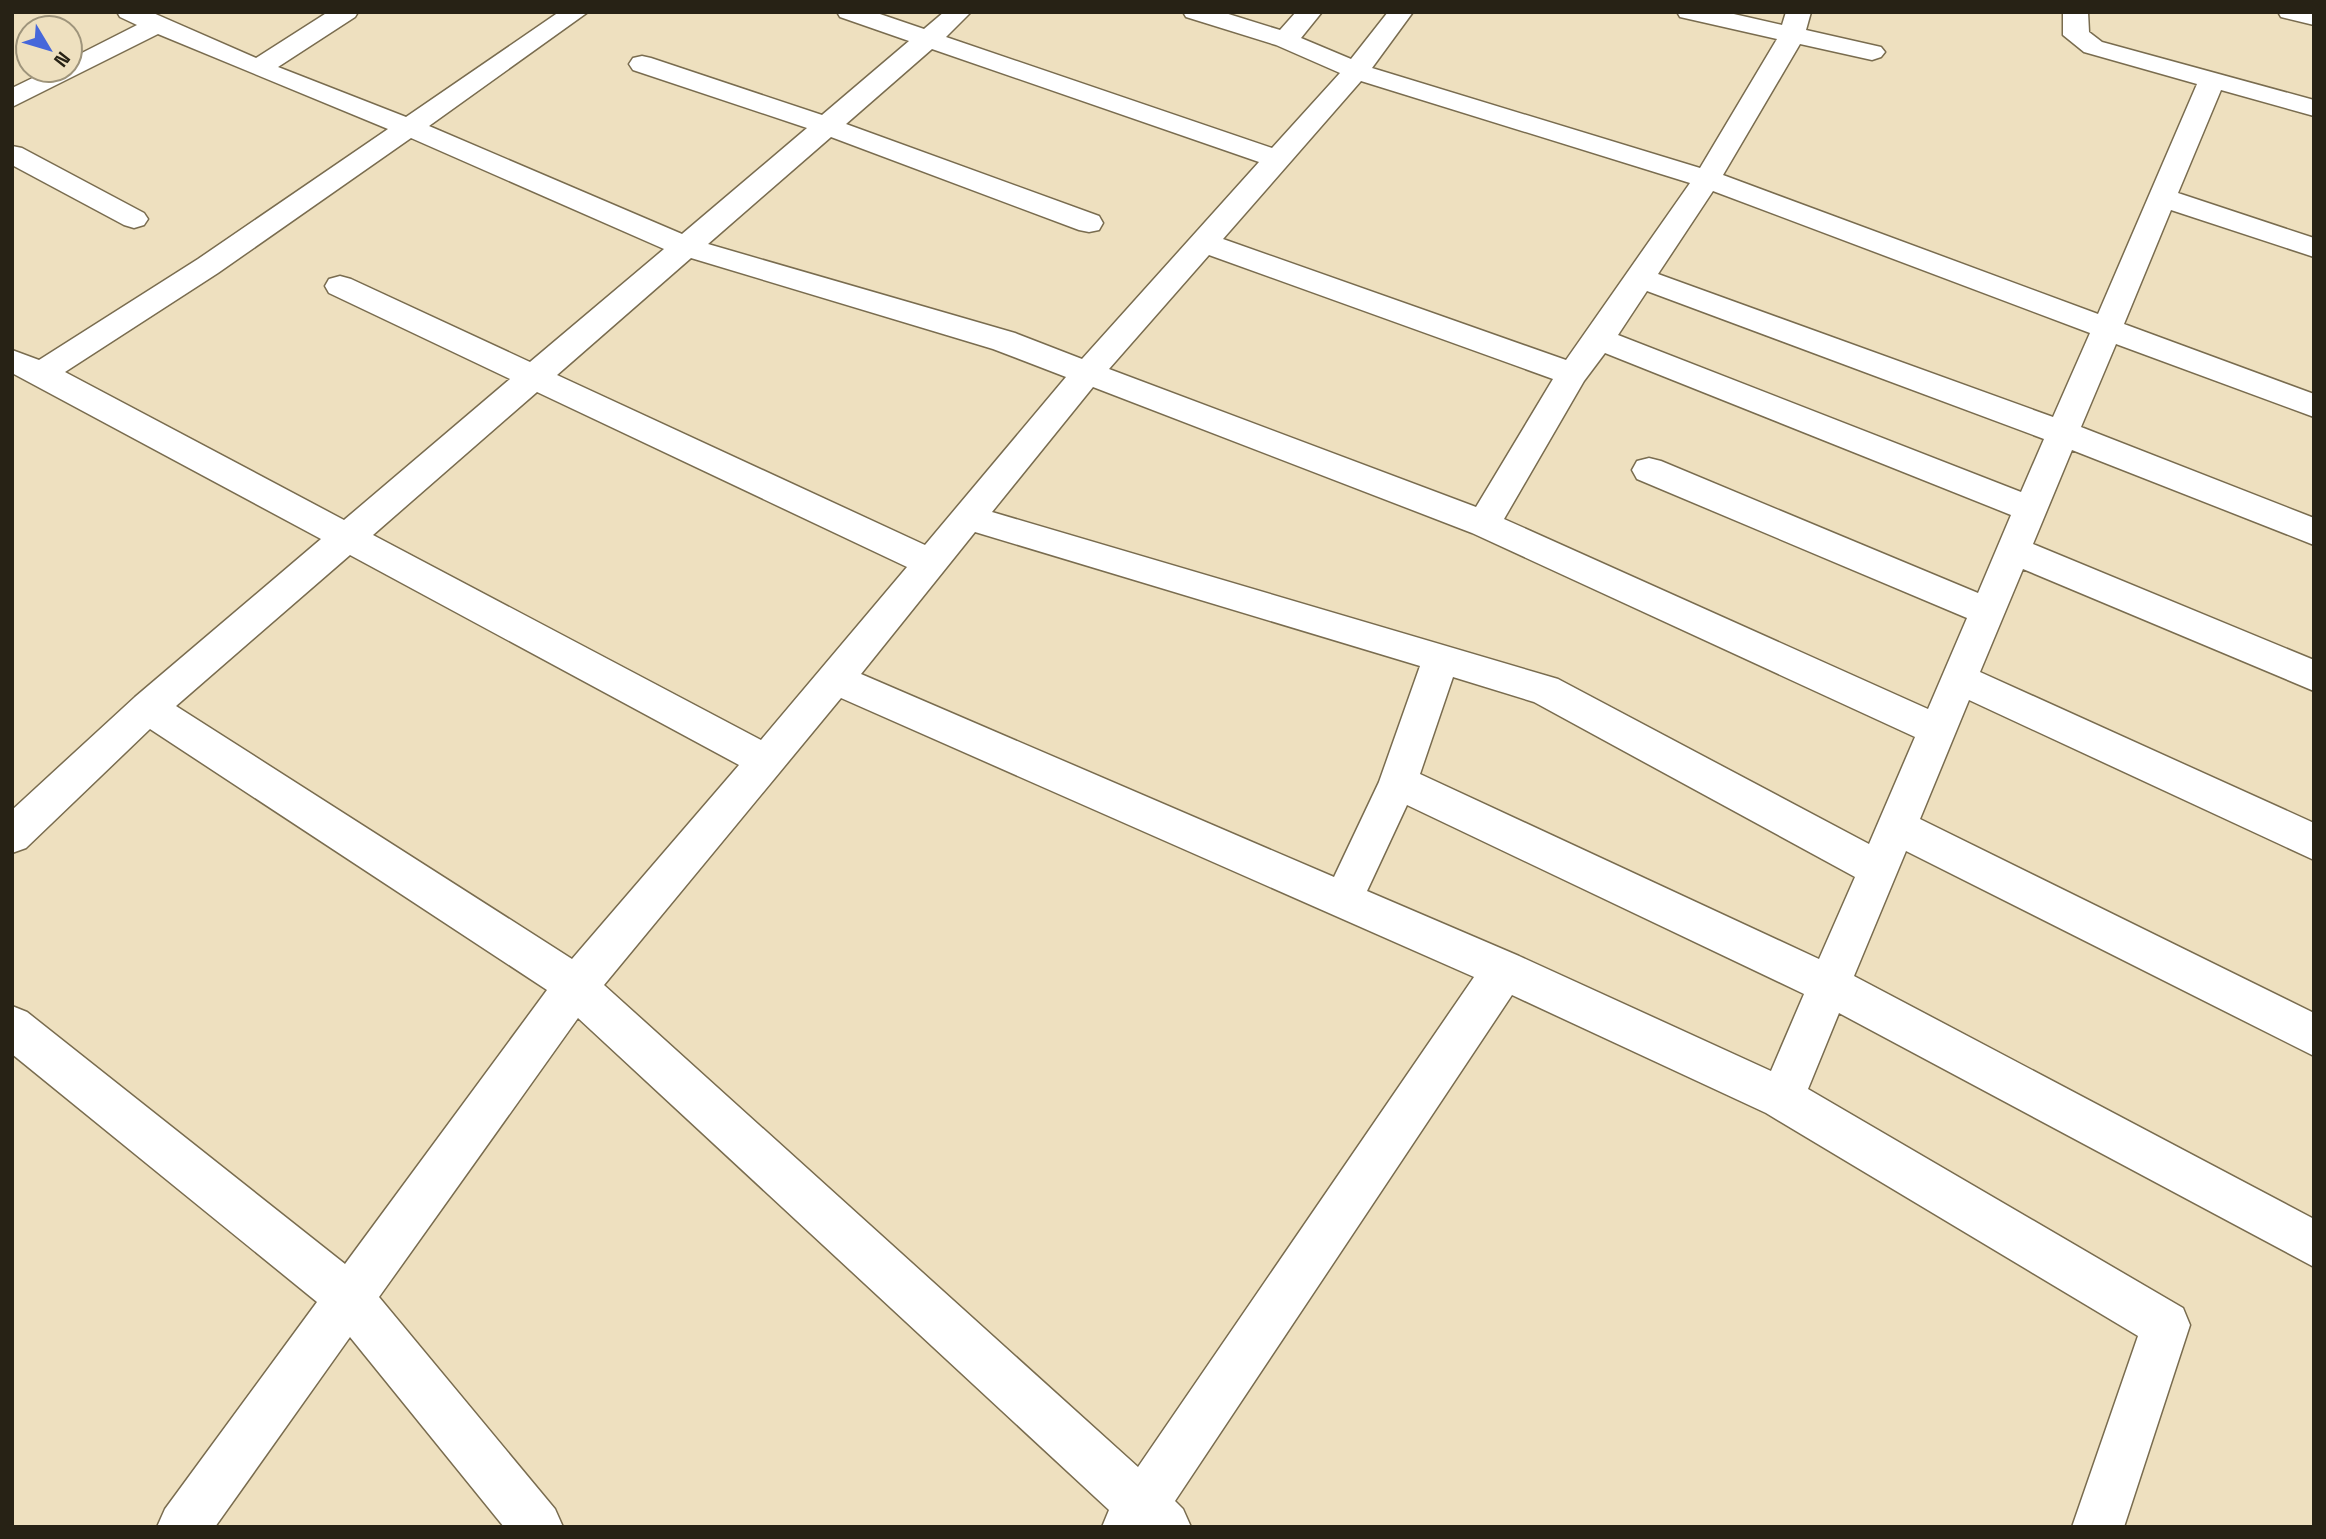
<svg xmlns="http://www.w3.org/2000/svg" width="2326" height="1539" viewBox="0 0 2326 1539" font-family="'Space Grotesk',sans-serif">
<rect width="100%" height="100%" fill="#eee0bf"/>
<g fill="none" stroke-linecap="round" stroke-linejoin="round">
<g stroke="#796c4f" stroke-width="3">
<g id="street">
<path d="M 117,12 L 151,12 L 256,58 L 328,12 L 358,12 L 355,17 L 278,67 L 406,117 L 559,12 L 588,12 L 429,126 L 682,234 L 807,128 L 633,70 L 629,64 L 633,58 L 642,56 L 651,58 L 822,115 L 909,41 L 840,17 L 837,12 L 874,12 L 924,29 L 944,12 L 971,12 L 946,37 L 1272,148 L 1340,73 L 1276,45 L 1186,17 L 1183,12 L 1222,12 L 1280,30 L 1296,12 L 1322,12 L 1301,38 L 1351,59 L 1388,12 L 1413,12 L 1372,68 L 1700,168 L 1777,39 L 1680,17 L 1677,12 L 1725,12 L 1782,25 L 1786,12 L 1811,12 L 1806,30 L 1881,47 L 1885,52 L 1881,57 L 1872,60 L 1800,44 L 1723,175 L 2098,314 L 2197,84 L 2084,52 L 2063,35 L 2063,12 L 2088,12 L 2089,32 L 2102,42 L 2314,100 L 2314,116 L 2221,90 L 2178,193 L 2314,238 L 2314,257 L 2171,210 L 2124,324 L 2314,394 L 2314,417 L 2116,344 L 2081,427 L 2314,518 L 2314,545 L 2072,450 L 2033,544 L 2314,660 L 2314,691 L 2023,569 L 1980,672 L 2314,823 L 2314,860 L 1969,700 L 1920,819 L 2314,1013 L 2314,1056 L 1906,851 L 1854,976 L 2314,1219 L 2314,1267 L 1839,1013 L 1808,1089 L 2183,1308 L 2190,1325 L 2124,1527 L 2072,1527 L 2138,1336 L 1766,1113 L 1512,995 L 1175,1501 L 1183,1509 L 1191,1527 L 1102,1527 L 1109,1510 L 578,1018 L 379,1297 L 555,1509 L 563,1527 L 504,1527 L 350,1337 L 215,1527 L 157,1527 L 165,1509 L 317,1302 L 12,1054 L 12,1006 L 27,1012 L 345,1264 L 547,990 L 150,729 L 26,848 L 12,853 L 12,810 L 135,697 L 321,539 L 12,373 L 12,350 L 39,360 L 198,259 L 388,129 L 158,34 L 12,107 L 12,88 L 49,70 L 70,70 L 70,59 L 137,25 L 120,17 ZM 932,49 L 1259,162 L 1082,359 L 1015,333 L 708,244 L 831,137 L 1079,230 L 1089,232 L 1099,230 L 1103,223 L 1099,216 L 846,124 ZM 1361,81 L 1690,183 L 1566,360 L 1223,239 ZM 411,138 L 664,249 L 530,362 L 351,279 L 340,276 L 329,279 L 325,286 L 329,293 L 510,379 L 344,520 L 65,372 L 218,273 ZM 1713,191 L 2090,333 L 2053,417 L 1658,274 ZM 1209,255 L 1553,379 L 1476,507 L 1109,369 ZM 691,258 L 993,349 L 1066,377 L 925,545 L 557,375 ZM 1647,291 L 2044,439 L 2021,492 L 1618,335 ZM 1605,353 L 2011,515 L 1978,593 L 1661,461 L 1649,458 L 1637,461 L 1632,470 L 1637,479 L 1967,618 L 1928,709 L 1504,519 L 1584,381 ZM 1093,387 L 1472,533 L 1915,737 L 1869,844 L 1558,679 L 992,512 ZM 537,392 L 907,567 L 761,740 L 373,535 ZM 975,532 L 1420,666 L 1379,782 L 1334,877 L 861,674 ZM 350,555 L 739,765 L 572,959 L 176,706 ZM 1453,677 L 1534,702 L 1855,877 L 1819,959 L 1420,774 ZM 841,698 L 1474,977 L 1138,1467 L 604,985 ZM 1407,805 L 1804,994 L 1771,1071 L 1519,956 L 1367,891 Z"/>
<path d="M 2278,12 L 2314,12 L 2314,25 L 2281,17 Z"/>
<path d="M 12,146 L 22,148 L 144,213 L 148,219 L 144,225 L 134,228 L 124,225 L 12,165 Z"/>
</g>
</g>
<use href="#street" fill="#fff" fill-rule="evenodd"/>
</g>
<rect width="2326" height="1539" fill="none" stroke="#272215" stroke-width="28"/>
<g transform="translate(49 49) rotate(128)"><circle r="33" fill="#eee0bf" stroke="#9e947b" stroke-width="2"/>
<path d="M0-5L12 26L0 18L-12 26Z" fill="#4667da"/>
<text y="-10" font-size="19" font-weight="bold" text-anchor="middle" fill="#272215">N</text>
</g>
</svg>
